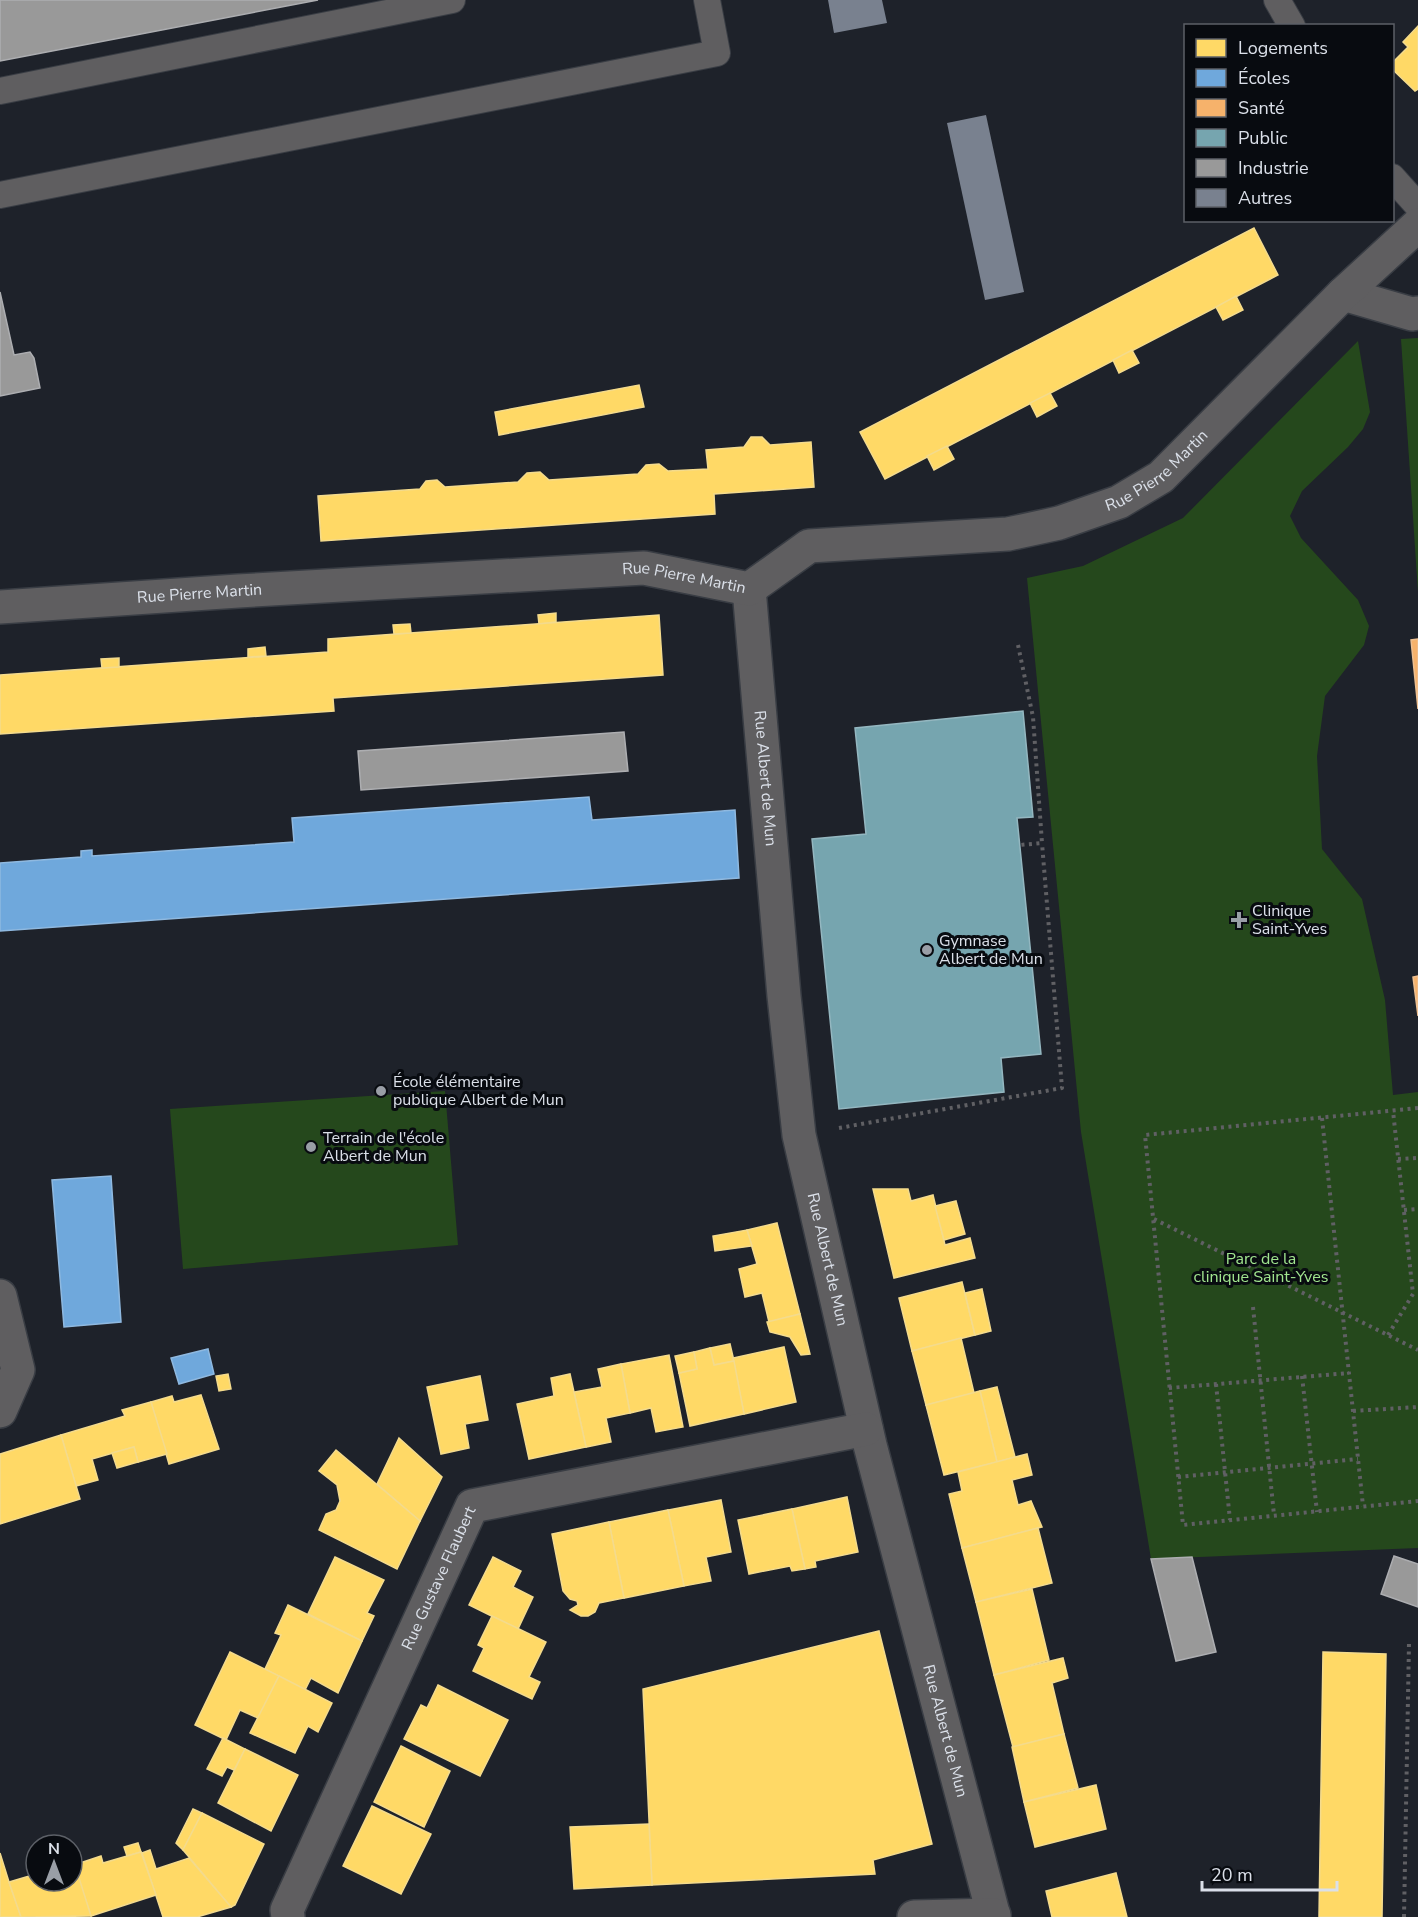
<svg xmlns="http://www.w3.org/2000/svg" width="1418" height="1917" viewBox="0 0 1418 1917" font-family="'Nunito Sans',sans-serif">
<rect width="100%" height="100%" fill="#1e222a"/>
<g fill="#25481c">
<path d="M 1418,338 L 1418,592 L 1401,339 Z"/>
<path d="M 1358,341 L 1370,412 L 1363,429 L 1348,447 L 1302,491 L 1290,516 L 1301,538 L 1358,600 L 1369,626 L 1364,645 L 1325,696 L 1317,756 L 1322,849 L 1362,899 L 1385,1000 L 1393,1095 L 1418,1092 L 1418,1548 L 1151,1559 L 1081,1132 L 1027,578 L 1083,566 L 1183,518 Z"/>
<path d="M 445,1091 L 458,1245 L 183,1269 L 170,1109 Z"/>
</g>
<g fill="#ffd966" stroke="#f4db8d" stroke-width="1.5">
<path d="M 1418,26 L 1418,89 L 1415,91 L 1392,69 L 1392,63 L 1408,47 L 1403,42 Z"/>
<path d="M 1254,228 L 1278,275 L 885,479 L 860,432 Z"/>
<path d="M 1236,296 L 1243,310 L 1223,320 L 1216,307 Z"/>
<path d="M 1132,350 L 1139,363 L 1119,373 L 1113,360 Z"/>
<path d="M 639,385 L 644,407 L 499,435 L 495,412 Z"/>
<path d="M 1050,393 L 1057,406 L 1037,417 L 1030,403 Z"/>
<path d="M 751,437 L 762,437 L 770,445 L 811,442 L 814,487 L 714,494 L 715,514 L 321,541 L 318,496 L 420,489 L 426,481 L 437,480 L 445,487 L 518,482 L 527,473 L 540,472 L 549,480 L 638,474 L 646,465 L 659,464 L 668,471 L 708,469 L 706,450 L 744,447 Z"/>
<path d="M 947,446 L 954,459 L 934,470 L 927,456 Z"/>
<path d="M 556,613 L 556,622 L 539,624 L 538,615 Z"/>
<path d="M 659,615 L 663,675 L 333,698 L 334,711 L 0,734 L 0,675 L 328,652 L 328,639 Z"/>
<path d="M 410,624 L 411,633 L 394,634 L 393,625 Z"/>
<path d="M 265,647 L 266,656 L 248,657 L 248,649 Z"/>
<path d="M 119,658 L 119,667 L 102,668 L 101,659 Z"/>
<path d="M 873,1189 L 908,1189 L 911,1201 L 933,1195 L 945,1245 L 970,1238 L 975,1258 L 894,1278 Z"/>
<path d="M 956,1201 L 965,1234 L 944,1240 L 935,1206 Z"/>
<path d="M 777,1223 L 800,1314 L 769,1322 L 762,1293 L 745,1297 L 739,1269 L 757,1264 L 747,1230 Z"/>
<path d="M 747,1230 L 752,1246 L 715,1251 L 713,1236 Z"/>
<path d="M 962,1282 L 975,1335 L 912,1351 L 899,1298 Z"/>
<path d="M 982,1289 L 991,1331 L 975,1335 L 965,1293 Z"/>
<path d="M 800,1314 L 810,1354 L 801,1355 L 790,1337 L 770,1332 L 767,1322 Z"/>
<path d="M 961,1338 L 974,1393 L 926,1405 L 912,1351 Z"/>
<path d="M 730,1344 L 734,1361 L 714,1365 L 710,1348 Z"/>
<path d="M 784,1347 L 796,1402 L 744,1414 L 733,1358 Z"/>
<path d="M 710,1348 L 714,1365 L 734,1361 L 744,1414 L 690,1426 L 679,1373 L 697,1369 L 694,1352 Z"/>
<path d="M 694,1352 L 697,1369 L 679,1373 L 675,1356 Z"/>
<path d="M 669,1355 L 683,1427 L 656,1432 L 651,1408 L 630,1413 L 621,1364 Z"/>
<path d="M 621,1364 L 630,1413 L 606,1418 L 611,1442 L 586,1447 L 574,1392 L 602,1387 L 598,1369 Z"/>
<path d="M 228,1374 L 231,1389 L 219,1391 L 216,1376 Z"/>
<path d="M 570,1374 L 586,1447 L 529,1459 L 517,1404 L 554,1396 L 551,1378 Z"/>
<path d="M 480,1376 L 488,1420 L 465,1424 L 469,1448 L 441,1454 L 427,1387 Z"/>
<path d="M 997,1387 L 1015,1457 L 997,1462 L 980,1391 Z"/>
<path d="M 980,1391 L 997,1462 L 944,1475 L 926,1405 Z"/>
<path d="M 201,1395 L 219,1449 L 169,1464 L 151,1402 L 172,1396 L 174,1402 Z"/>
<path d="M 151,1402 L 167,1454 L 138,1462 L 134,1447 L 92,1459 L 98,1480 L 76,1486 L 61,1435 L 125,1416 L 122,1410 Z"/>
<path d="M 61,1435 L 80,1499 L 0,1524 L 0,1454 Z"/>
<path d="M 399,1438 L 442,1477 L 420,1521 L 377,1484 Z"/>
<path d="M 134,1447 L 138,1462 L 117,1468 L 112,1453 Z"/>
<path d="M 336,1450 L 420,1521 L 397,1569 L 319,1530 L 326,1514 L 336,1510 L 340,1501 L 337,1485 L 319,1471 Z"/>
<path d="M 1027,1454 L 1032,1475 L 1012,1480 L 1018,1505 L 1031,1501 L 1042,1527 L 962,1548 L 949,1494 L 962,1491 L 958,1472 Z"/>
<path d="M 847,1497 L 858,1552 L 815,1561 L 816,1567 L 805,1569 L 792,1509 Z"/>
<path d="M 721,1500 L 731,1552 L 706,1557 L 711,1581 L 684,1586 L 668,1510 Z"/>
<path d="M 792,1509 L 805,1569 L 792,1571 L 790,1566 L 749,1574 L 738,1520 Z"/>
<path d="M 668,1510 L 684,1586 L 624,1598 L 609,1522 Z"/>
<path d="M 609,1522 L 624,1598 L 599,1603 L 595,1612 L 588,1616 L 581,1616 L 570,1610 L 578,1605 L 577,1601 L 570,1599 L 563,1591 L 552,1534 Z"/>
<path d="M 1038,1528 L 1052,1583 L 976,1602 L 962,1548 Z"/>
<path d="M 335,1557 L 384,1580 L 367,1613 L 374,1616 L 362,1641 L 308,1614 Z"/>
<path d="M 493,1557 L 521,1571 L 513,1587 L 533,1597 L 518,1629 L 469,1605 Z"/>
<path d="M 1032,1589 L 1049,1660 L 994,1675 L 976,1602 Z"/>
<path d="M 288,1605 L 362,1641 L 338,1693 L 311,1678 L 305,1690 L 265,1669 L 281,1635 L 275,1633 Z"/>
<path d="M 492,1616 L 546,1642 L 529,1677 L 540,1682 L 532,1699 L 473,1671 L 484,1648 L 478,1645 Z"/>
<path d="M 879,1631 L 932,1844 L 873,1860 L 875,1874 L 652,1885 L 643,1689 Z"/>
<path d="M 230,1652 L 279,1676 L 258,1718 L 240,1710 L 226,1740 L 195,1725 Z"/>
<path d="M 1323,1652 L 1386,1654 L 1382,1917 L 1319,1917 Z"/>
<path d="M 1063,1658 L 1068,1678 L 1052,1683 L 1064,1734 L 1013,1747 L 994,1675 Z"/>
<path d="M 279,1676 L 332,1703 L 318,1732 L 308,1726 L 295,1753 L 250,1733 Z"/>
<path d="M 438,1685 L 508,1720 L 480,1776 L 404,1739 L 421,1705 L 427,1708 Z"/>
<path d="M 1064,1734 L 1078,1788 L 1024,1802 L 1012,1747 Z"/>
<path d="M 223,1738 L 245,1749 L 234,1770 L 227,1767 L 222,1776 L 207,1769 Z"/>
<path d="M 401,1746 L 450,1771 L 424,1827 L 374,1802 Z"/>
<path d="M 245,1749 L 298,1775 L 271,1831 L 218,1803 Z"/>
<path d="M 1096,1785 L 1106,1829 L 1035,1847 L 1024,1802 Z"/>
<path d="M 372,1806 L 431,1834 L 401,1894 L 343,1866 Z"/>
<path d="M 193,1809 L 202,1813 L 183,1850 L 176,1843 Z"/>
<path d="M 202,1813 L 264,1844 L 235,1905 L 231,1907 L 183,1850 Z"/>
<path d="M 649,1824 L 652,1885 L 574,1889 L 570,1827 Z"/>
<path d="M 138,1843 L 141,1852 L 127,1856 L 124,1847 Z"/>
<path d="M 150,1850 L 156,1869 L 189,1858 L 231,1907 L 197,1917 L 163,1917 L 142,1853 Z"/>
<path d="M 141,1852 L 156,1895 L 91,1916 L 74,1865 L 101,1856 L 103,1863 Z"/>
<path d="M 0,1853 L 9,1882 L 21,1917 L 0,1917 Z"/>
<path d="M 74,1862 L 91,1916 L 21,1917 L 9,1882 L 36,1874 L 36,1881 L 72,1881 L 72,1863 Z"/>
<path d="M 1116,1873 L 1127,1917 L 1052,1917 L 1046,1891 Z"/>
</g>
<g fill="#6fa8dc" stroke="#8fb9e0" stroke-width="1.5">
<path d="M 589,797 L 592,820 L 735,810 L 739,878 L 0,931 L 0,863 L 81,857 L 81,851 L 92,850 L 92,856 L 294,842 L 292,818 Z"/>
<path d="M 111,1176 L 121,1322 L 64,1327 L 52,1180 Z"/>
<path d="M 208,1349 L 214,1374 L 179,1384 L 171,1358 Z"/>
</g>
<g fill="#f6b26b" stroke="#eec091" stroke-width="1.5">
<path d="M 1418,639 L 1418,709 L 1411,640 Z"/>
<path d="M 1418,976 L 1418,1016 L 1413,977 Z"/>
</g>
<path fill="#76a5af" stroke="#94b7c0" stroke-width="1.5" d="M 1023,711 L 1033,817 L 1017,818 L 1041,1054 L 1001,1058 L 1004,1092 L 839,1109 L 812,839 L 866,834 L 855,728 Z"/>
<g fill="#999" stroke="#adaeb1" stroke-width="1.5">
<path d="M 0,0 L 318,0 L 0,61 Z"/>
<path d="M 0,292 L 14,355 L 30,352 L 34,358 L 40,388 L 0,396 Z"/>
<path d="M 624,732 L 628,771 L 361,790 L 358,751 Z"/>
<path d="M 1394,1556 L 1418,1564 L 1418,1607 L 1381,1594 Z"/>
<path d="M 1192,1557 L 1216,1652 L 1176,1661 L 1151,1559 Z"/>
</g>
<g fill="#79818f">
<path d="M 828,0 L 882,0 L 887,23 L 834,33 Z"/>
<path d="M 986,115 L 1024,292 L 985,300 L 947,123 Z"/>
</g>
<g fill="none" stroke-linecap="round" stroke-linejoin="round">
<g stroke="#393d44" stroke-width="28">
<g id="lane">
<path d="M 1277,0 L 1292,26"/>
<path d="M 0,91 L 452,0"/>
<path d="M 1392,177 L 1418,206"/>
<path d="M 0,195 L 717,53 L 707,0"/>
</g>
</g>
<g stroke="#393d44" stroke-width="36">
<g id="street">
<path d="M 1343,294 L 1412,314 L 1418,313"/>
<path id="s1" d="M 749,589 L 784,996 L 799,1135 L 870,1445 L 994,1917"/>
<path id="s2" d="M 0,607 L 238,591 L 644,568 L 749,589 L 809,546 L 1008,534 L 1059,523 L 1119,502 L 1161,477 L 1343,294 L 1418,225"/>
<path d="M 0,1296 L 18,1370 L 0,1411"/>
<path id="s3" d="M 288,1917 L 287,1910 L 472,1506 L 866,1429"/>
<path d="M 914,1917 L 994,1915"/>
</g>
</g>
<g stroke="#606064" stroke-width="4" stroke-dasharray="3 4.5" stroke-linecap="butt">
<path d="M 1018,645 L 1033,717 L 1042,843 L 1020,845"/>
<path d="M 1418,1108 L 1145,1135 L 1183,1525 L 1418,1501"/>
<path d="M 1322,1118 L 1363,1506"/>
<path d="M 839,1128 L 1062,1088 L 1042,843"/>
<path d="M 1398,1159 L 1418,1158"/>
<path d="M 1404,1210 L 1418,1209"/>
<path d="M 1154,1219 L 1418,1350"/>
<path d="M 1253,1307 L 1274,1515"/>
<path d="M 1388,1335 L 1413,1294 L 1393,1111"/>
<path d="M 1302,1376 L 1317,1512"/>
<path d="M 1216,1384 L 1230,1520"/>
<path d="M 1169,1388 L 1349,1373"/>
<path d="M 1353,1411 L 1418,1407"/>
<path d="M 1178,1477 L 1358,1459"/>
<path d="M 1404,1917 L 1409,1643"/>
</g>
<use href="#lane" stroke="#5f5e60" stroke-width="26"/>
<use href="#street" stroke="#5f5e60" stroke-width="33"/>
</g>
<g fill="#999ea6" stroke="#080b10" stroke-width="2">
<path d="M1236 911h6v6h6v6h-6v6h-6v-6h-6v-6h6z"/>
<circle cx="927" cy="950" r="6"/>
<circle cx="381" cy="1091" r="6"/>
<circle cx="311" cy="1147" r="6"/>
</g>
<g text-anchor="middle" dominant-baseline="central" stroke-width="6" stroke-linejoin="round" paint-order="stroke">
<g font-size="16" fill="#dbe0e9" stroke="#080b10">
<text stroke="none"><textPath href="#s2" startOffset="1190">Rue Pierre Martin</textPath></text>
<text stroke="none"><textPath href="#s2" startOffset="686">Rue Pierre Martin</textPath></text>
<text stroke="none"><textPath href="#s2" startOffset="200">Rue Pierre Martin</textPath></text>
<text stroke="none"><textPath href="#s1" startOffset="190">Rue Albert de Mun</textPath></text>
<text stroke="none"><textPath href="#s1" startOffset="676">Rue Albert de Mun</textPath></text>
<text stroke="none"><textPath href="#s3" startOffset="372">Rue Gustave Flaubert</textPath></text>
<text stroke="none"><textPath href="#s1" startOffset="1162">Rue Albert de Mun</textPath></text>
</g>
<g font-size="16" fill="#dbe0e9" stroke="#080b10" text-anchor="start">
<text x="1252" y="911">Clinique<tspan x="1252" dy="18">Saint-Yves</tspan></text>
<text x="939" y="941">Gymnase<tspan x="939" dy="18">Albert de Mun</tspan></text>
<text x="393" y="1082">École élémentaire<tspan x="393" dy="18">publique Albert de Mun</tspan></text>
<text x="323" y="1138">Terrain de l'école<tspan x="323" dy="18">Albert de Mun</tspan></text>
</g>
<g font-size="16" fill="#a1e58f" stroke="#080b10">
<text x="1261" y="1259">Parc de la<tspan x="1261" dy="18">clinique Saint-Yves</tspan></text>
</g>
</g>
<rect x="1184" y="24" width="210" height="198" fill="#080b10" stroke="#5c6067" stroke-width="1.5"/>
<rect x="1196" y="39" width="30" height="18" fill="#ffd966" stroke="#5c6067" stroke-width="1.5"/>
<text x="1238" y="54" font-size="18" fill="#dbe0e9">Logements</text>
<rect x="1196" y="69" width="30" height="18" fill="#6fa8dc" stroke="#5c6067" stroke-width="1.5"/>
<text x="1238" y="84" font-size="18" fill="#dbe0e9">Écoles</text>
<rect x="1196" y="99" width="30" height="18" fill="#f6b26b" stroke="#5c6067" stroke-width="1.5"/>
<text x="1238" y="114" font-size="18" fill="#dbe0e9">Santé</text>
<rect x="1196" y="129" width="30" height="18" fill="#76a5af" stroke="#5c6067" stroke-width="1.5"/>
<text x="1238" y="144" font-size="18" fill="#dbe0e9">Public</text>
<rect x="1196" y="159" width="30" height="18" fill="#999999" stroke="#5c6067" stroke-width="1.5"/>
<text x="1238" y="174" font-size="18" fill="#dbe0e9">Industrie</text>
<rect x="1196" y="189" width="30" height="18" fill="#79818f" stroke="#5c6067" stroke-width="1.5"/>
<text x="1238" y="204" font-size="18" fill="#dbe0e9">Autres</text>
<g transform="translate(54 1863)"><circle r="28" fill="#080b10" stroke="#5c6067" stroke-width="1.5"/>
<path d="M0-4.5L10 22L0 15L-10 22Z" fill="#999ea6"/>
<text y="-9" font-size="16" font-weight="bold" text-anchor="middle" fill="#dbe0e9">N</text>
</g>
<path d="M1202 1881v9h135v-9" fill="none" stroke="#dbe0e9" stroke-width="3"/>
<text x="1211" y="1881" font-size="18" fill="#dbe0e9" stroke="#080b10" stroke-width="4.5" paint-order="stroke">20 m</text>
</svg>
